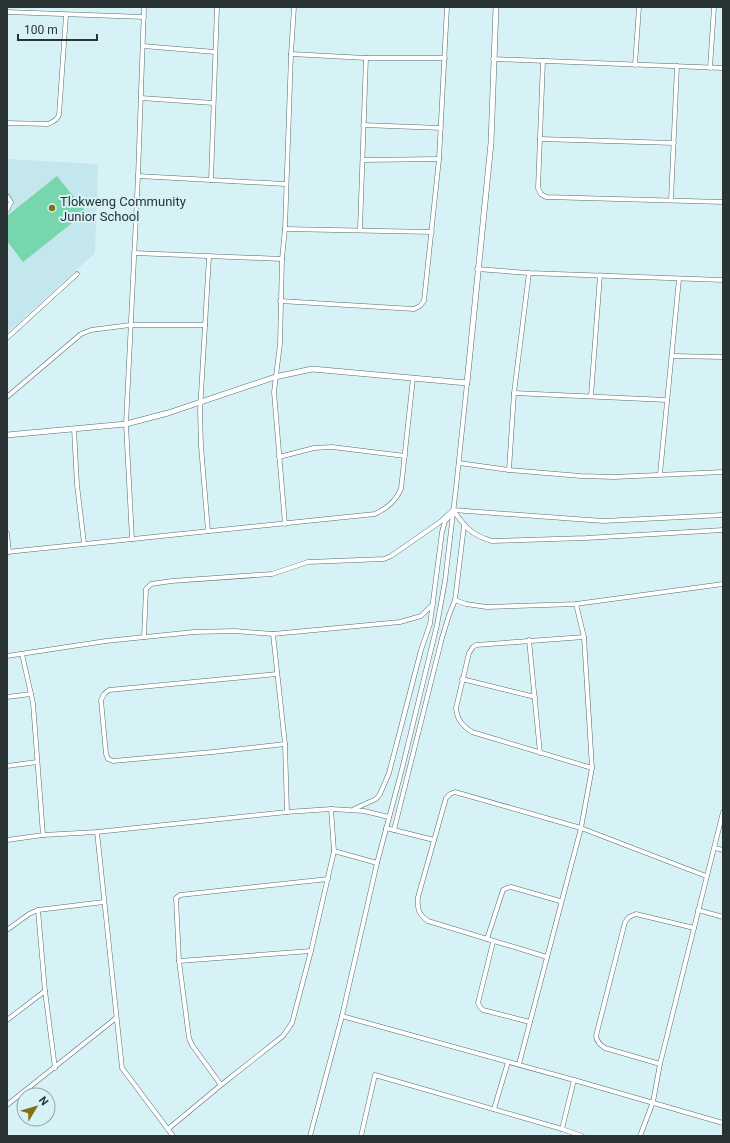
<svg xmlns="http://www.w3.org/2000/svg" width="730" height="1143" viewBox="0 0 730 1143" font-family="Roboto,sans-serif">
<rect width="100%" height="100%" fill="#d7f2f6"/>
<path fill="#c4e7ed" d="M 7,159 L 98,164 L 95,253 L 7,333 Z"/>
<path fill="#78d6ae" d="M 57,176 L 86,212 L 23,262 L 7,241 L 7,216 Z"/>
<g fill="none" stroke-linecap="round" stroke-linejoin="round">
<g stroke="#556c70" stroke-width="5">
<g id="minor">
<path d="M 7,12 L 144,17"/>
<path d="M 143,46 L 215,52"/>
<path d="M 291,54 L 366,58 L 445,58"/>
<path d="M 493,59 L 723,68"/>
<path d="M 543,61 L 538,188 L 541,194 L 546,197 L 723,202"/>
<path d="M 635,65 L 639,7"/>
<path d="M 710,68 L 714,7"/>
<path d="M 141,98 L 213,103"/>
<path d="M 7,123 L 48,124 C 53,122 57,120 59,115 L 66,15"/>
<path d="M 363,125 L 441,128"/>
<path d="M 540,139 L 674,143"/>
<path d="M 363,160 L 439,159"/>
<path d="M 138,176 L 285,184"/>
<path d="M 211,180 L 217,7"/>
<path d="M 7,196 L 11,202 L 7,210"/>
<path d="M 671,200 L 677,66"/>
<path d="M 285,229 L 432,232"/>
<path d="M 360,229 L 366,58"/>
<path d="M 134,253 L 282,259"/>
<path d="M 477,269 L 529,273 L 723,280"/>
<path d="M 280,301 L 414,309 L 420,306 L 424,301 L 439,159 L 447,7"/>
<path d="M 7,338 L 77,274"/>
<path d="M 672,356 L 723,357"/>
<path d="M 514,393 L 667,400"/>
<path d="M 591,396 L 600,275"/>
<path d="M 7,397 L 81,334 L 91,330 L 130,325 L 205,325"/>
<path d="M 74,429 L 77,485 L 84,543"/>
<path d="M 279,457 L 314,448 L 332,447 L 405,456"/>
<path d="M 459,463 L 509,470 L 581,476 L 614,477 L 723,472"/>
<path d="M 509,470 L 514,393 L 529,273"/>
<path d="M 660,474 L 679,279"/>
<path d="M 453,510 C 465,527 471,535 492,541 L 586,538 L 723,530"/>
<path d="M 285,524 L 274,392 L 280,344 L 282,259 L 285,229 L 291,54 L 294,7"/>
<path d="M 464,526 L 455,600 L 466,604 L 487,607 L 576,604 L 723,584"/>
<path d="M 208,531 L 201,446 L 200,411 L 209,257"/>
<path d="M 7,533 L 9,552"/>
<path d="M 132,539 L 126,424 L 138,176 L 144,7"/>
<path d="M 7,552 L 375,514 C 387,508 395,502 401,489 L 413,378"/>
<path d="M 273,634 L 285,744 L 287,812"/>
<path d="M 144,637 L 146,589 L 151,584 L 172,581 L 272,574 L 308,562 L 384,559 L 391,556 L 440,522 L 453,510 L 603,521 L 723,515"/>
<path d="M 584,637 L 476,645 L 473,647 L 469,653 L 456,708 C 457,720 463,726 472,732 L 592,768"/>
<path d="M 529,640 L 540,753"/>
<path d="M 22,654 L 33,703 L 43,835"/>
<path d="M 7,656 L 106,641 L 194,632 L 235,631 L 273,634 L 400,622 L 421,616 L 433,604"/>
<path d="M 277,674 L 109,690 L 104,694 L 101,700 L 106,754 L 108,759 L 113,761 L 213,752 L 285,744"/>
<path d="M 462,679 L 535,697"/>
<path d="M 7,697 L 31,694"/>
<path d="M 7,766 L 37,762"/>
<path d="M 354,809 L 376,799 L 380,794 L 389,773 L 421,650 L 430,624 L 442,532 L 445,521 L 451,515"/>
<path d="M 386,828 L 434,840"/>
<path d="M 394,830 L 442,638 L 449,615 L 455,600"/>
<path d="M 97,832 L 122,1068 L 173,1136"/>
<path d="M 7,840 L 43,835 L 97,832 L 287,812 L 331,809 L 364,811 L 389,817"/>
<path d="M 715,848 L 723,850"/>
<path d="M 334,851 L 377,863"/>
<path d="M 38,910 L 45,991 L 55,1068"/>
<path d="M 698,910 L 723,917"/>
<path d="M 7,930 L 29,914 L 38,910 L 104,902"/>
<path d="M 487,939 L 503,890 L 507,888 L 511,887 L 560,901"/>
<path d="M 493,942 L 478,1003 L 480,1007 L 483,1010 L 530,1022"/>
<path d="M 547,957 L 428,921 C 418,914 417,908 418,897 L 446,798 L 450,794 L 455,792 L 581,828 L 706,876"/>
<path d="M 179,961 L 311,951"/>
<path d="M 342,1016 L 574,1080 L 723,1123"/>
<path d="M 7,1020 L 45,991"/>
<path d="M 519,1064 L 581,828 L 592,768 L 584,637 L 576,604"/>
<path d="M 660,1064 L 605,1048 C 600,1045 597,1042 596,1036 L 625,922 L 629,917 L 636,914 L 694,928"/>
<path d="M 221,1085 L 192,1045 L 189,1038 L 179,961 L 176,898 L 180,895 L 328,879"/>
<path d="M 7,1105 L 116,1018"/>
<path d="M 494,1109 L 508,1062"/>
<path d="M 168,1129 L 221,1085 L 283,1036 L 292,1023 L 311,951 L 334,851 L 331,809"/>
<path d="M 562,1129 L 582,1136"/>
<path d="M 310,1136 L 342,1016 L 377,863 L 402,769 L 437,625 L 445,581 L 456,488 L 467,383"/>
<path d="M 361,1136 L 375,1075 L 562,1129 L 574,1080"/>
<path d="M 640,1136 L 653,1102 L 660,1064 L 723,812"/>
</g>
</g>
<g stroke="#556c70" stroke-width="6">
<path id="tertiary" d="M 7,435 L 126,424 L 168,413 L 275,377 L 312,369 L 467,383 L 491,143 L 496,7"/>
</g>
<use href="#minor" stroke="#fff" stroke-width="4"/>
<use href="#tertiary" stroke="#fff" stroke-width="5"/>
</g>
<circle fill="#817213" stroke="#d7f2f6" stroke-width="1.5" cx="52" cy="208" r="4"/>
<g text-anchor="middle" dominant-baseline="central" stroke-width="4" stroke-linejoin="round" paint-order="stroke">
<g font-size="13" fill="#293334" stroke="#d7f2f6" text-anchor="start">
<text x="60" y="201">Tlokweng Community<tspan x="60" dy="15">Junior School</tspan></text>
</g>
</g>
<rect width="730" height="1143" fill="none" stroke="#293334" stroke-width="16"/>
<g transform="translate(36 1107) rotate(52)"><circle r="19" fill="#d7f2f6" stroke="#91a6a8"/>
<path d="M0-3L7 15L0 10L-7 15Z" fill="#817213"/>
<text y="-6" font-size="11" font-weight="bold" text-anchor="middle" fill="#293334">N</text>
</g>
<path d="M18 34v6h79v-6" fill="none" stroke="#293334" stroke-width="2"/>
<text x="24" y="34" font-size="12" fill="#293334" stroke="#d7f2f6" stroke-width="3" paint-order="stroke">100 m</text>
</svg>
